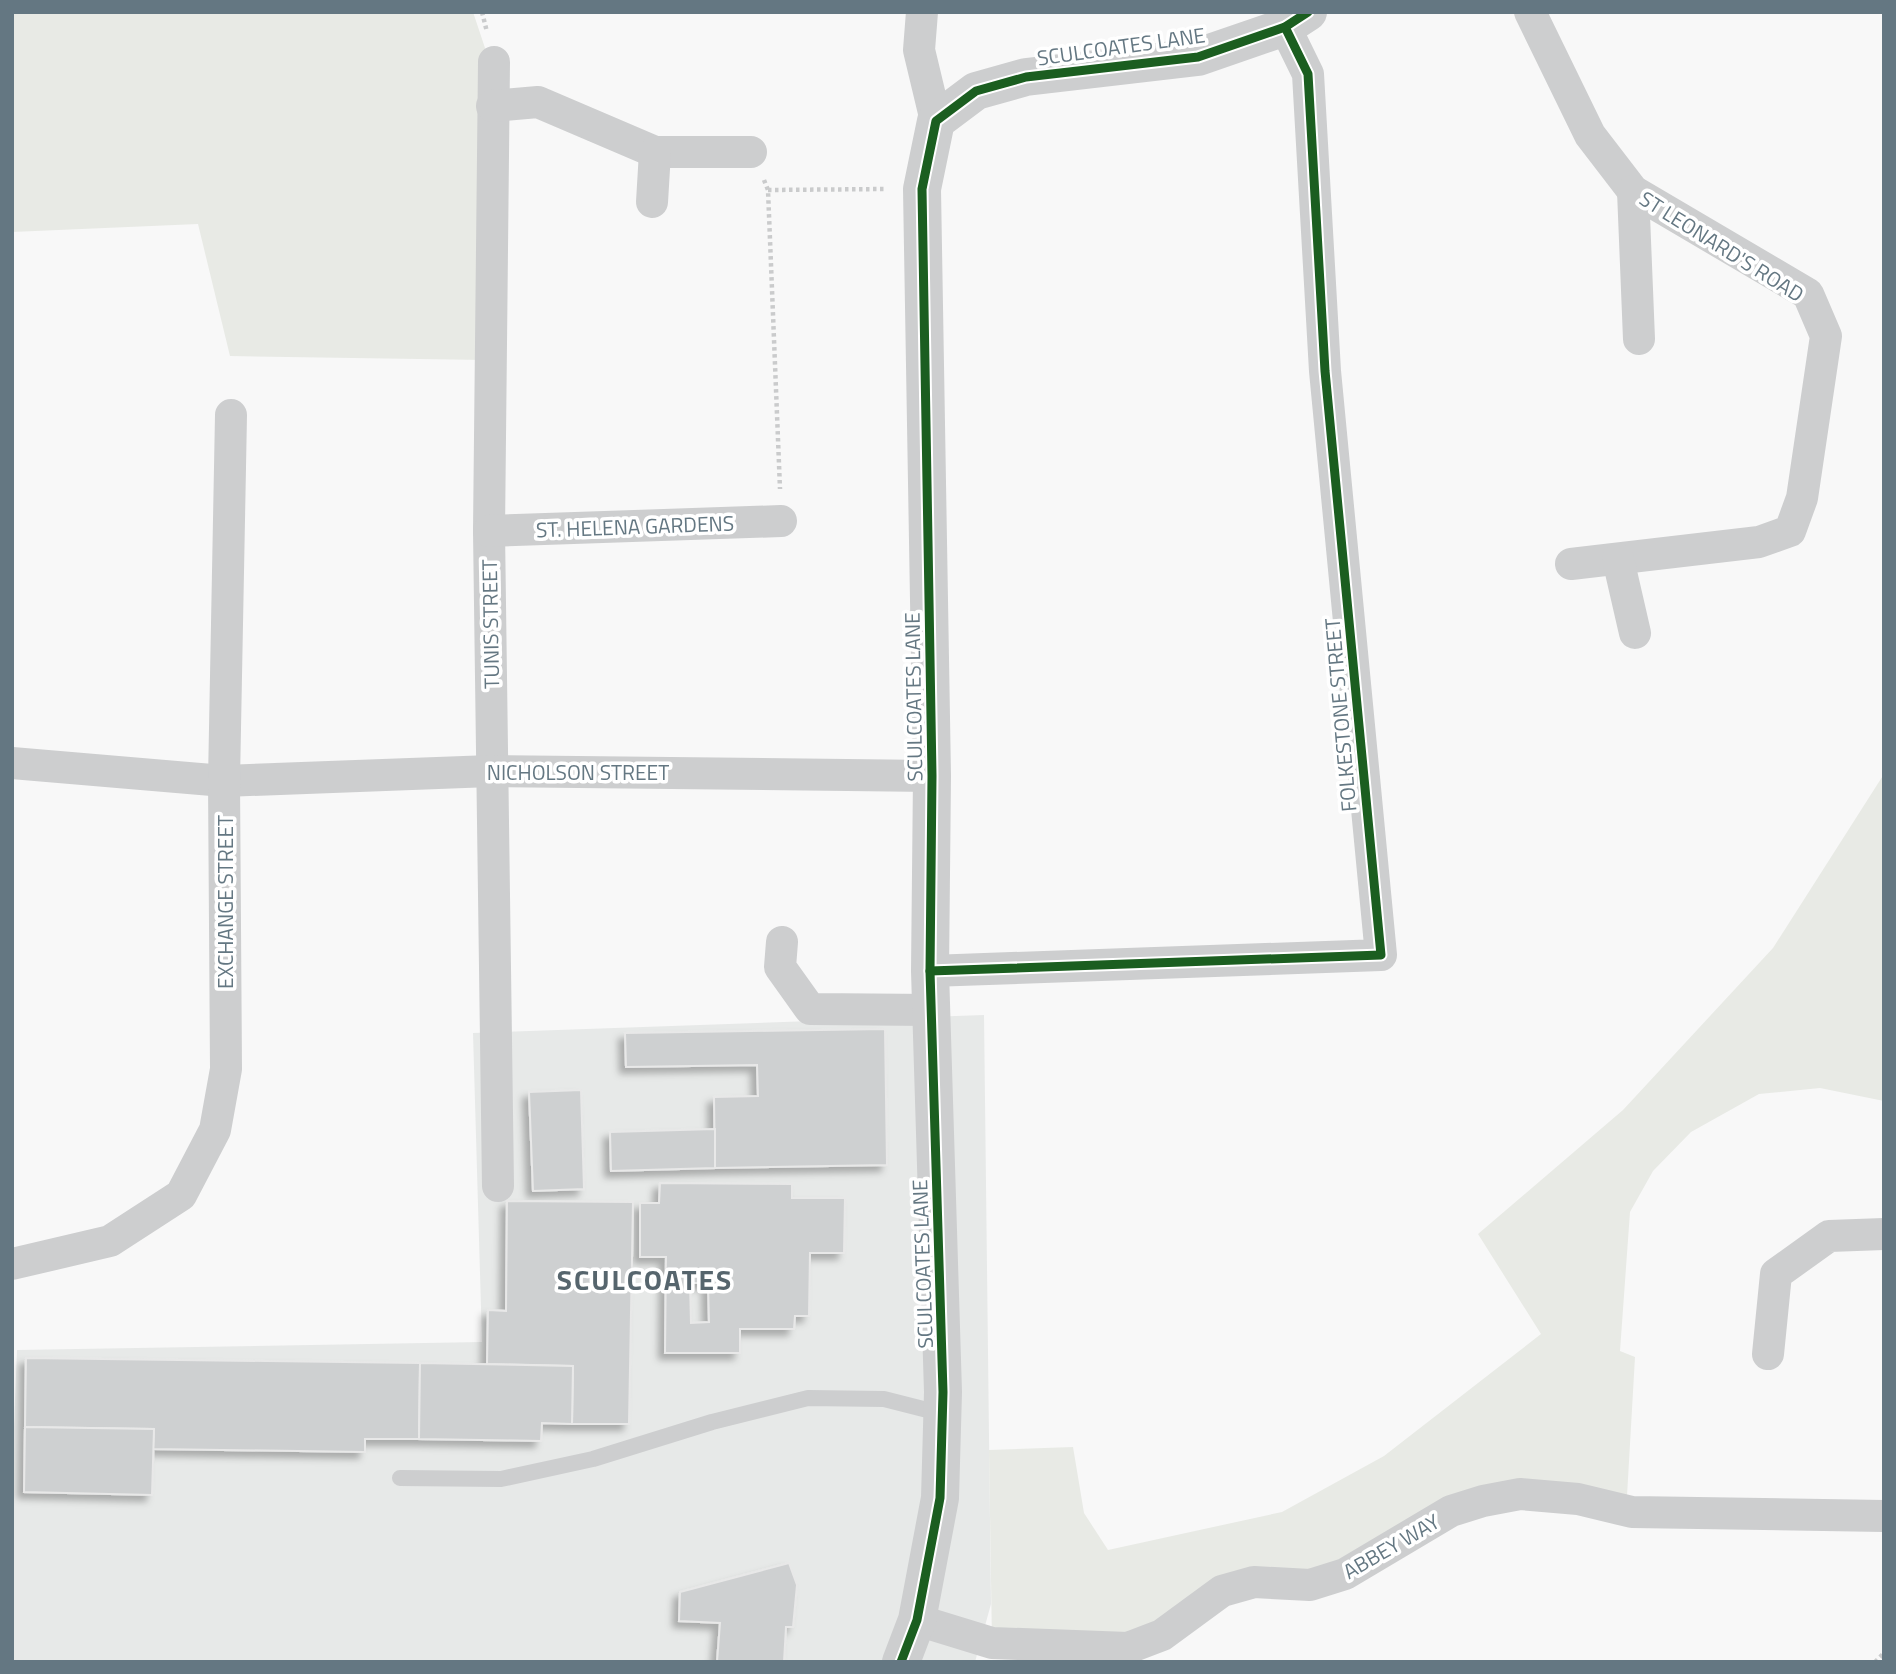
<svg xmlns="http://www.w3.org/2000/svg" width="1896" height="1674" viewBox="0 0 1896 1674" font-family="'Titillium Web',sans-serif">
<defs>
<filter id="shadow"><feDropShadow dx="-6" dy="6" stdDeviation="3.5" flood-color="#0004"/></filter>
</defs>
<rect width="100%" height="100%" fill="#f8f8f8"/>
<path fill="#e7e9e8" d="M 984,1015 L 991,1604 L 975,1662 L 13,1662 L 12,1478 L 17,1350 L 482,1342 L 473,1033 Z"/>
<g fill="#e8eae5">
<path d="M 12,12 L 473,12 L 487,54 L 485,360 L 230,356 L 198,224 L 12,232 Z"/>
<path d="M 1884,774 L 1884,1101 L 1820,1088 L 1759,1094 L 1691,1132 L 1653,1171 L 1630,1212 L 1620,1351 L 1635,1357 L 1627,1496 L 1481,1488 L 1379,1554 L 1280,1583 L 1172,1627 L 1051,1645 L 992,1643 L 989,1450 L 1073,1447 L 1084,1513 L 1108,1550 L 1282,1512 L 1384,1456 L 1541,1334 L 1478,1234 L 1623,1110 L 1773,948 Z"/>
</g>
<g fill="#ced0d1" stroke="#e8e8e8" stroke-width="2" fill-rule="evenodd" filter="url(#shadow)">
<path d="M 885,1029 L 887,1165 L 715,1168 L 714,1097 L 758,1096 L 757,1065 L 626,1067 L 625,1033 Z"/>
<path d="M 581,1090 L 584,1189 L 533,1191 L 529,1092 Z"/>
<path d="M 715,1129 L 715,1168 L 611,1171 L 610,1132 Z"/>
<path d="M 660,1183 L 792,1184 L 792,1198 L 845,1198 L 844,1253 L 810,1253 L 809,1316 L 795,1316 L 794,1329 L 740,1329 L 740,1353 L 665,1353 L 666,1257 L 640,1257 L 640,1203 L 659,1203 ZM 690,1283 L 708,1283 L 709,1322 L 691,1323 Z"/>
<path d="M 507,1201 L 633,1202 L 629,1424 L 572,1424 L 573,1366 L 487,1364 L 488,1310 L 506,1311 Z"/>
<path d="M 26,1358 L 420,1363 L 419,1439 L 365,1439 L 365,1452 L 153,1449 L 154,1429 L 25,1427 Z"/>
<path d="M 420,1363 L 573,1366 L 572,1424 L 542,1423 L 541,1441 L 419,1439 Z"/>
<path d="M 25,1427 L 154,1429 L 152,1495 L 24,1492 Z"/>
<path d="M 789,1563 L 797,1585 L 793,1627 L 786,1627 L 784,1662 L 717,1662 L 720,1623 L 679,1621 L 680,1592 Z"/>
</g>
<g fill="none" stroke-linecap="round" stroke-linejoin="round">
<g stroke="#cacbcc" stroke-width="4.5" stroke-dasharray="3.5 3.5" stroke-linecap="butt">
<path d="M 482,12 L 487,32"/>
<path d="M 764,180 L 768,190 L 780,489"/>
<path d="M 768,190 L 886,189"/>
<path d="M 1875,1662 L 1884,1653"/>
</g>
<path stroke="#cdcecf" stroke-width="16" d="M 400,1478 L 501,1479 L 593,1459 L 712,1422 L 808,1398 L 884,1399 L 943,1414"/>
<g stroke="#cdcecf" stroke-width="32">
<path d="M 922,12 L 919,50 L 936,121"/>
<path d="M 1530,12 L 1590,135 L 1633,191 L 1808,294 L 1826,336 L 1802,498 L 1790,531 L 1759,542 L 1571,564"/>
<path d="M 494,62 L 489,531 L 498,1186"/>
<path d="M 492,106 L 538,102 L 655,152 L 751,152"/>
<path d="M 1633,191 L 1639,339"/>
<path d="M 652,202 L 655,152"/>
<path d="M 489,531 L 781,521"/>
<path d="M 1618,559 L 1635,633"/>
<path d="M 12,763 L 224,781 L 491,771 L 932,776"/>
<path d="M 782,942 L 780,967 L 810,1009 L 933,1010"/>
<path d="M 930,971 L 1381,955 L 1325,371 L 1308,74 L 1285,27"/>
<path d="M 12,1264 L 110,1241 L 181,1195 L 215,1130 L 226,1069 L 224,781 L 231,415"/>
<path d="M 1768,1354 L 1776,1274 L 1829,1236 L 1884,1234"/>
<path d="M 917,1620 L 992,1643 L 1128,1648 L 1162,1635 L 1222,1591 L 1254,1582 L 1310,1585 L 1345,1574 L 1451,1511 L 1483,1501 L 1520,1494 L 1578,1499 L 1632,1512 L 1884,1516"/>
</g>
<path stroke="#cdcecf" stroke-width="38" d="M 901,1662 L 917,1620 L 940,1498 L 943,1392 L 930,971 L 932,776 L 922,189 L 936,121 L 976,91 L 1026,77 L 1198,57 L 1285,27 L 1308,12"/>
<g stroke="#fff" stroke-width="13">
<g id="cycleway">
<path d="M 930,971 L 1381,955 L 1325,371 L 1308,74 L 1285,27"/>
<path d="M 901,1662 L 917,1620 L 940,1498 L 943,1392 L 930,971 L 932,776 L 922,189 L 936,121 L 976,91 L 1026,77 L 1198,57 L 1285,27 L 1308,12"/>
</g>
</g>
<use href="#cycleway" stroke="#1b5e20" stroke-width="9"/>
</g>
<g text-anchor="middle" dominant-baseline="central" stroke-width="7" stroke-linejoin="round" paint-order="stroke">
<g font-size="21" fill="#647782" stroke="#fff">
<text transform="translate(1121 46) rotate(-8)">SCULCOATES LANE</text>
<text transform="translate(1722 246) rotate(32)">ST LEONARD'S ROAD</text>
<text transform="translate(635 526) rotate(-2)">ST. HELENA GARDENS</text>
<text transform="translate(490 624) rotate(-91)">TUNIS STREET</text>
<text transform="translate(913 697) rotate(-91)">SCULCOATES LANE</text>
<text transform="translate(1340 715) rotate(-95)">FOLKESTONE STREET</text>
<text x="578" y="772">NICHOLSON STREET</text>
<text transform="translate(225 902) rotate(-90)">EXCHANGE STREET</text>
<text transform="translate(922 1264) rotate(-92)">SCULCOATES LANE</text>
<text transform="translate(1391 1546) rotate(-30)">ABBEY WAY</text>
</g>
<g font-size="28" font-weight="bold" letter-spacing="2" fill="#56656d" stroke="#fff">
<text x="645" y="1279">SCULCOATES</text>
</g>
</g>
<rect width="1896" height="1674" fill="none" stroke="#647782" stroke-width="28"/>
</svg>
